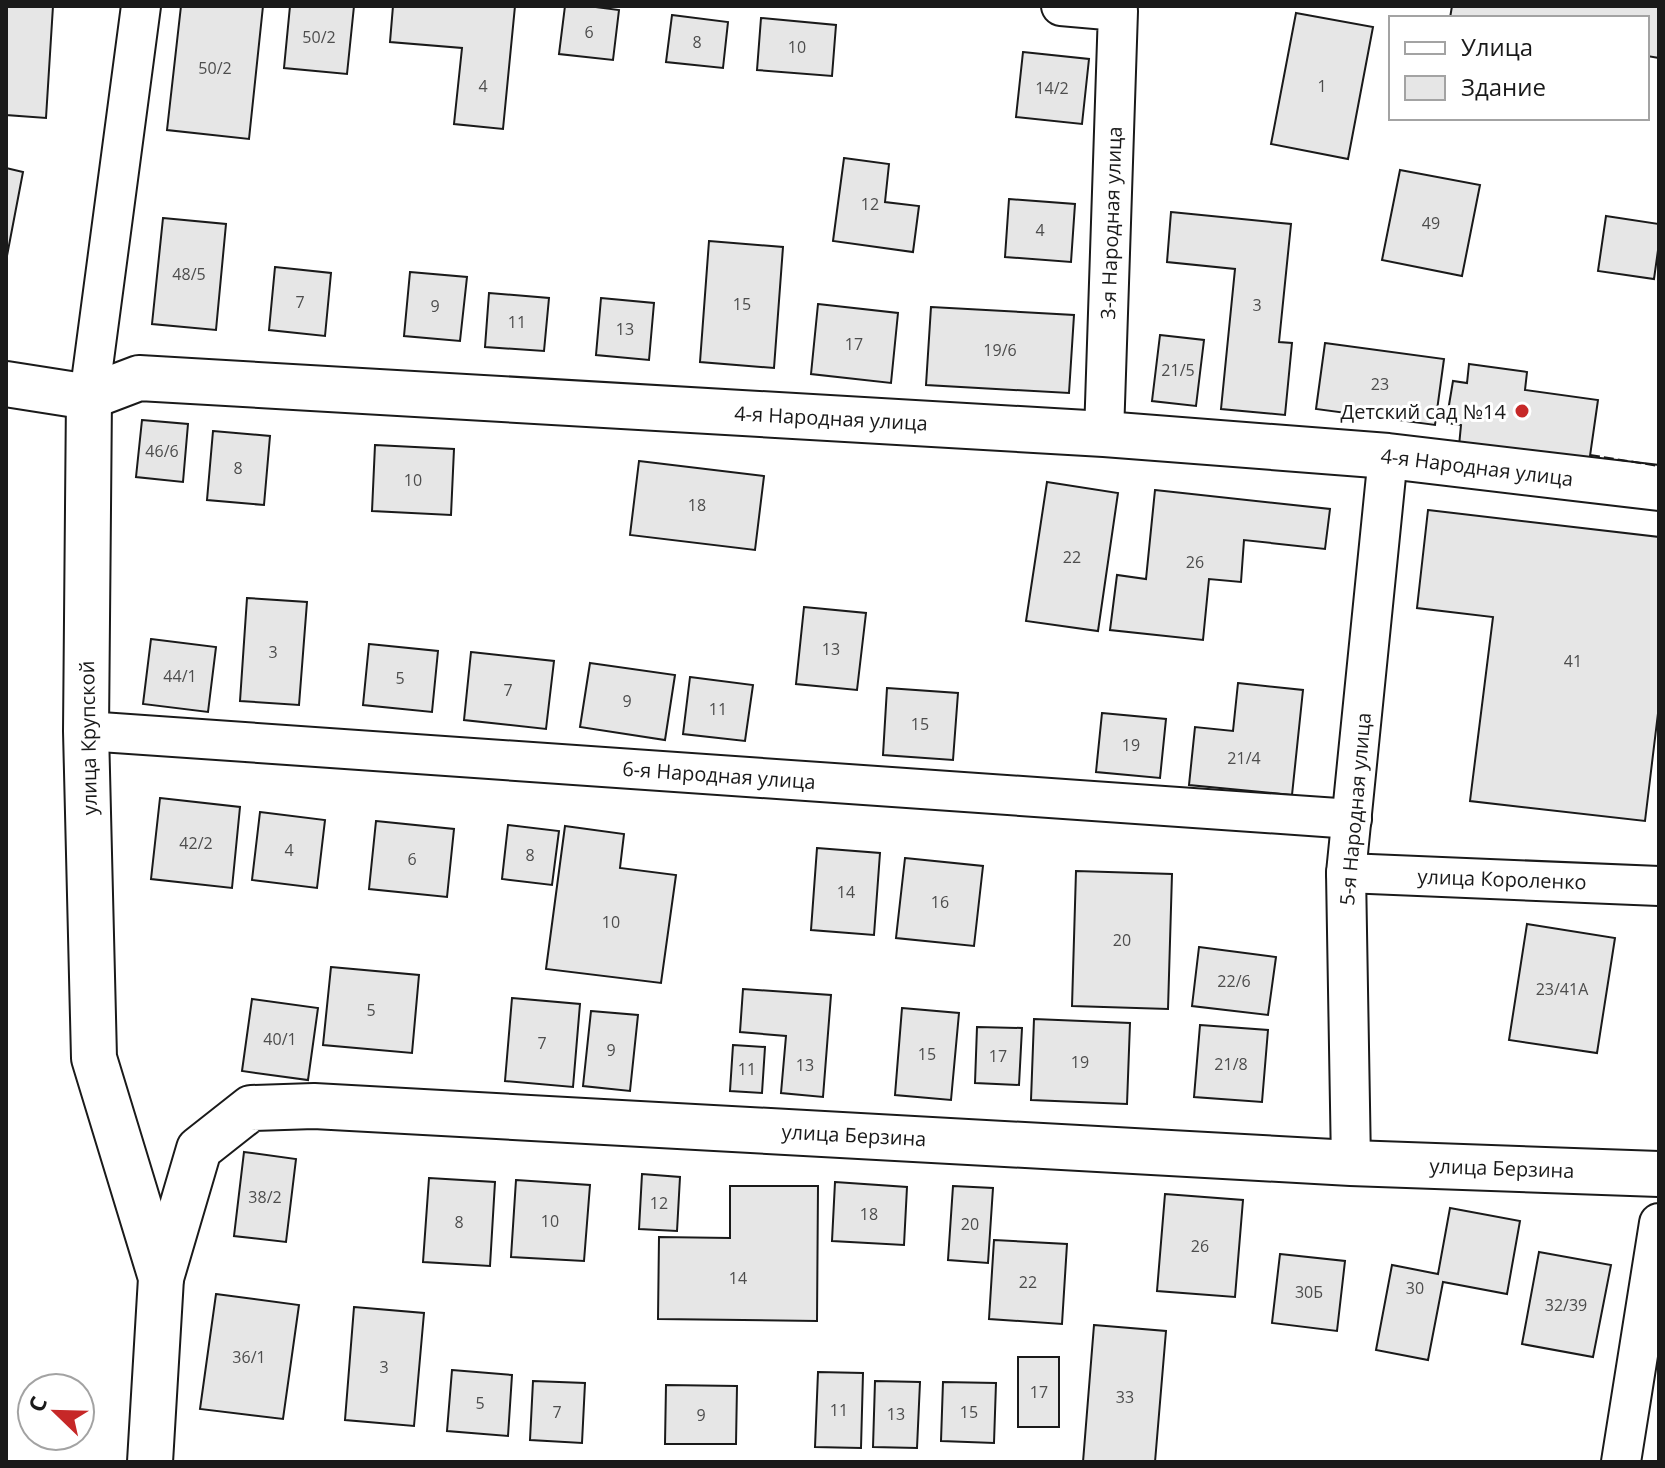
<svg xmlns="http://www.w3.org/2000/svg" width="1665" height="1468" viewBox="0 0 1665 1468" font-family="'Open Sans',sans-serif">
<rect width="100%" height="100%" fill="#fff"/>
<g fill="#e6e6e6" stroke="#1a1a1a" stroke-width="2">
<path d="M 6,6 L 53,6 L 46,118 L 6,115 Z"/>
<path d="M 181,6 L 263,6 L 249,139 L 167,130 Z"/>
<path d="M 290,6 L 354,6 L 347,74 L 284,68 Z"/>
<path d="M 393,6 L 515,6 L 503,129 L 454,124 L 462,48 L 390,42 Z"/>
<path d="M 565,6 L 588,6 L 619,10 L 613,60 L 559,54 Z"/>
<path d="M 1452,6 L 1659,6 L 1659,58 L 1647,56 L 1647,18 L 1450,18 Z"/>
<path d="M 1296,13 L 1373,27 L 1348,159 L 1271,144 Z"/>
<path d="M 672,15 L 728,22 L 723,68 L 666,62 Z"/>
<path d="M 761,18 L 836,25 L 832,76 L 757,70 Z"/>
<path d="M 1023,52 L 1089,59 L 1082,124 L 1016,117 Z"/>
<path d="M 844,158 L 889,164 L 885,202 L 919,206 L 913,252 L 833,241 Z"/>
<path d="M 6,168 L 23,172 L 6,261 Z"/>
<path d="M 1400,170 L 1480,185 L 1462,276 L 1382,260 Z"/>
<path d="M 1009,199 L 1075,204 L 1071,262 L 1005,257 Z"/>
<path d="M 1171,212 L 1291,224 L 1279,342 L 1292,343 L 1285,415 L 1221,409 L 1235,269 L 1167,262 Z"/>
<path d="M 1606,216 L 1659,224 L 1659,243 L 1654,279 L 1598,271 Z"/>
<path d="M 163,218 L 226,224 L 216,330 L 152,324 Z"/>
<path d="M 709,241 L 783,247 L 774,368 L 700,362 Z"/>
<path d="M 275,267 L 331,273 L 325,336 L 269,330 Z"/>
<path d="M 410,272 L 467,277 L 460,341 L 404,336 Z"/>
<path d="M 489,293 L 549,298 L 544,351 L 485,347 Z"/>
<path d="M 601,298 L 654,303 L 649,360 L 596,355 Z"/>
<path d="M 818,304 L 898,313 L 891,383 L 811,374 Z"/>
<path d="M 931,307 L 1074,315 L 1069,393 L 926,385 Z"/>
<path d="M 1160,335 L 1204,340 L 1196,406 L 1152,401 Z"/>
<path d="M 1325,343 L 1444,359 L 1435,425 L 1316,409 Z"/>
<path d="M 1469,364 L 1527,372 L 1525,390 L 1598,400 L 1589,463 L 1459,446 L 1461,425 L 1446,423 L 1453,381 L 1467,383 Z"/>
<path d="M 142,420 L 188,424 L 183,482 L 136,477 Z"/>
<path d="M 213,431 L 270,436 L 264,505 L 207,500 Z"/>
<path d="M 375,445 L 454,449 L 451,515 L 372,511 Z"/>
<path d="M 639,461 L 764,476 L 755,550 L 630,535 Z"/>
<path d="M 1047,482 L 1118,493 L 1098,631 L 1026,621 Z"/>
<path d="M 1155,490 L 1330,509 L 1325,549 L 1244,540 L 1241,582 L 1209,579 L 1203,640 L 1110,630 L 1117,575 L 1146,579 Z"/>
<path d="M 1428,510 L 1659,537 L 1659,705 L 1645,821 L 1470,801 L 1493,617 L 1417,608 Z"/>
<path d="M 247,598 L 307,602 L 299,705 L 240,701 Z"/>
<path d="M 804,607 L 866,613 L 857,690 L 796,684 Z"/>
<path d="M 151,639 L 216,647 L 208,712 L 143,704 Z"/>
<path d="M 369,644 L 438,651 L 432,712 L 363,705 Z"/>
<path d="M 471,652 L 554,661 L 546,729 L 464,720 Z"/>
<path d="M 590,663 L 675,675 L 665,740 L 580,727 Z"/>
<path d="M 690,677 L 753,685 L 745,741 L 683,734 Z"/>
<path d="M 1238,683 L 1303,690 L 1292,795 L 1189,785 L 1195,727 L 1233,731 Z"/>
<path d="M 887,688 L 958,693 L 953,760 L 883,755 Z"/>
<path d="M 1102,713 L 1166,719 L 1160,778 L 1096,772 Z"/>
<path d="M 160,798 L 240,807 L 232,888 L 151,879 Z"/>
<path d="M 260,812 L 325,820 L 317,888 L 252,880 Z"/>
<path d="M 376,821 L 454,829 L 447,897 L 369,889 Z"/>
<path d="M 508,825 L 559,831 L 552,885 L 502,879 Z"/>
<path d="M 565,826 L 624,834 L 620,868 L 676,875 L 661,983 L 546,969 Z"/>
<path d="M 817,848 L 880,853 L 874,935 L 811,930 Z"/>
<path d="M 905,858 L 983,866 L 974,946 L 896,938 Z"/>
<path d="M 1076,871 L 1172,874 L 1168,1009 L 1072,1006 Z"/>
<path d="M 1527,924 L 1615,938 L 1597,1053 L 1509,1040 Z"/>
<path d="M 1199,947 L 1276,957 L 1268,1015 L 1192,1006 Z"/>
<path d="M 331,967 L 419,975 L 412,1053 L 323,1045 Z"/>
<path d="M 743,989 L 831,995 L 823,1097 L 781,1093 L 786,1036 L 740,1032 Z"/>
<path d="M 512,998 L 580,1004 L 573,1087 L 505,1081 Z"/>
<path d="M 252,999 L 318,1008 L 308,1080 L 242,1071 Z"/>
<path d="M 902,1008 L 959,1013 L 951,1100 L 895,1095 Z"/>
<path d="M 591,1011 L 638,1015 L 630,1091 L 583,1086 Z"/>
<path d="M 1034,1019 L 1130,1023 L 1127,1104 L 1031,1100 Z"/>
<path d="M 1200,1025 L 1268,1030 L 1262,1102 L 1194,1097 Z"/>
<path d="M 977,1027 L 1022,1028 L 1019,1085 L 975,1083 Z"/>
<path d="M 733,1045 L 765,1047 L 762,1093 L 730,1091 Z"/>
<path d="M 244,1152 L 296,1159 L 286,1242 L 234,1236 Z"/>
<path d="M 642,1174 L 680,1177 L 677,1231 L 639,1229 Z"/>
<path d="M 429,1178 L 495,1182 L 490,1266 L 423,1262 Z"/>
<path d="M 516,1180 L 590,1185 L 584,1261 L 511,1257 Z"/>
<path d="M 835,1182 L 907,1187 L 904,1245 L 832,1241 Z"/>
<path d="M 730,1186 L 818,1186 L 817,1321 L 658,1319 L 659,1237 L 730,1238 Z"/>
<path d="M 953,1186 L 993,1188 L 988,1263 L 948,1260 Z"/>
<path d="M 1165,1194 L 1243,1200 L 1235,1297 L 1157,1291 Z"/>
<path d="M 1450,1208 L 1520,1221 L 1507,1294 L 1443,1282 L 1428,1360 L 1376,1350 L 1392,1265 L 1438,1274 Z"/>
<path d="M 994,1240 L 1067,1244 L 1062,1324 L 989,1319 Z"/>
<path d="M 1539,1252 L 1611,1265 L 1593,1357 L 1522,1344 Z"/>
<path d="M 1280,1254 L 1345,1261 L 1337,1331 L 1272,1323 Z"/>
<path d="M 216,1294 L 299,1305 L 283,1419 L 200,1409 Z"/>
<path d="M 354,1307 L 424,1313 L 414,1426 L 345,1420 Z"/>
<path d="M 1094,1325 L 1166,1331 L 1155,1462 L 1083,1462 Z"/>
<rect x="1018" y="1357" width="41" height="70"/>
<path d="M 452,1370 L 512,1375 L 508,1436 L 447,1431 Z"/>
<path d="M 818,1372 L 863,1373 L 861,1448 L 815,1447 Z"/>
<path d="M 533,1381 L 585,1383 L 582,1443 L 530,1440 Z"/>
<path d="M 875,1381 L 920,1382 L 917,1448 L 873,1447 Z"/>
<path d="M 943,1382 L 996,1383 L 994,1443 L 941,1441 Z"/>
<path d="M 666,1385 L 737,1386 L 736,1444 L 665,1444 Z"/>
</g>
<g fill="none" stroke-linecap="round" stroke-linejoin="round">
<g stroke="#1a1a1a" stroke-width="42">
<g id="street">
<path d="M 1061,6 L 1118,11 L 1104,434"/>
<path d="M 89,397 L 141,6"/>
<path d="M 86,731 L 1352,819"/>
<path d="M 1346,873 L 1659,886"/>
<path d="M 1351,1163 L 1346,873 L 1388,456"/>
<path d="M 1621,1462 L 1659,1223"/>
</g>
</g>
<g stroke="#1a1a1a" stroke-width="48">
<g id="secondary">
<path d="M 6,384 L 89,397 L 139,378 L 1104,434 L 1388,456 L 1659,488"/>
<path d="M 89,397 L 86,731 L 94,1058 L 161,1278 L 150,1462"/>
<path d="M 161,1278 L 199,1149 L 251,1108 L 314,1106 L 1351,1163 L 1659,1174"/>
</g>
</g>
<use href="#street" stroke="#fff" stroke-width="38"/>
<use href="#secondary" stroke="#fff" stroke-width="44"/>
<path stroke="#1a1a1a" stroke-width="2" stroke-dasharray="10 4" stroke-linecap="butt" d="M 1590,455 L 1659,466"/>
</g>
<circle fill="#c62828" stroke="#fff" stroke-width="3" cx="1522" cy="411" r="8"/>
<g text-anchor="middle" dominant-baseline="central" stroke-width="6" stroke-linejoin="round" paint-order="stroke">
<g font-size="16" fill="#4d4d4d">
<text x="589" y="32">6</text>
<text x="319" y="37">50/2</text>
<text x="697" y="42">8</text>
<text x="797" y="47">10</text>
<text x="215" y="68">50/2</text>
<text x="483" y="86">4</text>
<text x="1322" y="86">1</text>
<text x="1052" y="88">14/2</text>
<text x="870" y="204">12</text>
<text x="1431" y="223">49</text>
<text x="1040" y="230">4</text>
<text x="189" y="274">48/5</text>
<text x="300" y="302">7</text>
<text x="742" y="304">15</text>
<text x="1257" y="305">3</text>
<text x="435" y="306">9</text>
<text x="517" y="322">11</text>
<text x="625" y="329">13</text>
<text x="854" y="344">17</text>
<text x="1000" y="350">19/6</text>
<text x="1178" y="370">21/5</text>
<text x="1380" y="384">23</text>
<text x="162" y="451">46/6</text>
<text x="238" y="468">8</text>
<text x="413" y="480">10</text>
<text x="697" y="505">18</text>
<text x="1072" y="557">22</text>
<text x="1195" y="562">26</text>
<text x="831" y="649">13</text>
<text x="273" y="652">3</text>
<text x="1573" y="661">41</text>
<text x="180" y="676">44/1</text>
<text x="400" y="678">5</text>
<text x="508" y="690">7</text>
<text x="627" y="701">9</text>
<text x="718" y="709">11</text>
<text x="920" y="724">15</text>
<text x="1131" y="745">19</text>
<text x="1244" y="758">21/4</text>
<text x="196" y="843">42/2</text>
<text x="289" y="850">4</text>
<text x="530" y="855">8</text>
<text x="412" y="859">6</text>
<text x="846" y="892">14</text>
<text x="940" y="902">16</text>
<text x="611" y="922">10</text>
<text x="1122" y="940">20</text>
<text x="1234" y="981">22/6</text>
<text x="1562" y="989">23/41А</text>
<text x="371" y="1010">5</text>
<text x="280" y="1039">40/1</text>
<text x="542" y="1043">7</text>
<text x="611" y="1050">9</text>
<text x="927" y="1054">15</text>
<text x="998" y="1056">17</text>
<text x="1080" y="1062">19</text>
<text x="1231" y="1064">21/8</text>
<text x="805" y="1065">13</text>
<text x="747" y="1069">11</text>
<text x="265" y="1197">38/2</text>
<text x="659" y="1203">12</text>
<text x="869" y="1214">18</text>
<text x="550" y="1221">10</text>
<text x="459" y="1222">8</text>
<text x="970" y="1224">20</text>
<text x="1200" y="1246">26</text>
<text x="738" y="1278">14</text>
<text x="1028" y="1282">22</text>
<text x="1415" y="1288">30</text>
<text x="1309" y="1292">30Б</text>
<text x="1566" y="1305">32/39</text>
<text x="249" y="1357">36/1</text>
<text x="384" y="1367">3</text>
<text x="1039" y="1392">17</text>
<text x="1125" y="1397">33</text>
<text x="480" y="1403">5</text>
<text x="839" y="1410">11</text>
<text x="557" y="1412">7</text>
<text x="969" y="1412">15</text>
<text x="896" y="1414">13</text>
<text x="701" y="1415">9</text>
</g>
<g font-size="20" fill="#1a1a1a" stroke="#fff">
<text transform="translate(1111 223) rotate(-88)">3-я Народная улица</text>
<text transform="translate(831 418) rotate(3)">4-я Народная улица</text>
<text transform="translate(1477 467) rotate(7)">4-я Народная улица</text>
<text transform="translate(88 738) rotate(-91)">улица Крупской</text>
<text transform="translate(719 775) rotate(4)">6-я Народная улица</text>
<text transform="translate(1355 809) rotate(-85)">5-я Народная улица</text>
<text transform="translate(1502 879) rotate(2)">улица Короленко</text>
<text transform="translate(854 1135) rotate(3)">улица Берзина</text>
<text transform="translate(1502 1168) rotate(2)">улица Берзина</text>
</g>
<g font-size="20" fill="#1a1a1a" stroke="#fff" text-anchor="end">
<text x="1506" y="411">Детский сад №14</text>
</g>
</g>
<rect width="1665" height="1468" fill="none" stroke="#1a1a1a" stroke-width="16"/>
<rect x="1389" y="16" width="260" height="104" fill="#ffffff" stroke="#a3a3a3" stroke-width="2"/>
<rect x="1405" y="42" width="40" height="12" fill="#ffffff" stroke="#a3a3a3" stroke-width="2"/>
<text x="1461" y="56" font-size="24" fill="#1a1a1a">Улица</text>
<rect x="1405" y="76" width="40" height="24" fill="#e6e6e6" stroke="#a3a3a3" stroke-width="2"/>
<text x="1461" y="96" font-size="24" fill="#1a1a1a">Здание</text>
<g transform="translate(56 1412) rotate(293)"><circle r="38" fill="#ffffff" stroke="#a3a3a3" stroke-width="2"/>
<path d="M0-6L14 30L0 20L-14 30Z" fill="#c62828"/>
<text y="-12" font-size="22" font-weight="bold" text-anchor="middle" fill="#1a1a1a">С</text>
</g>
</svg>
